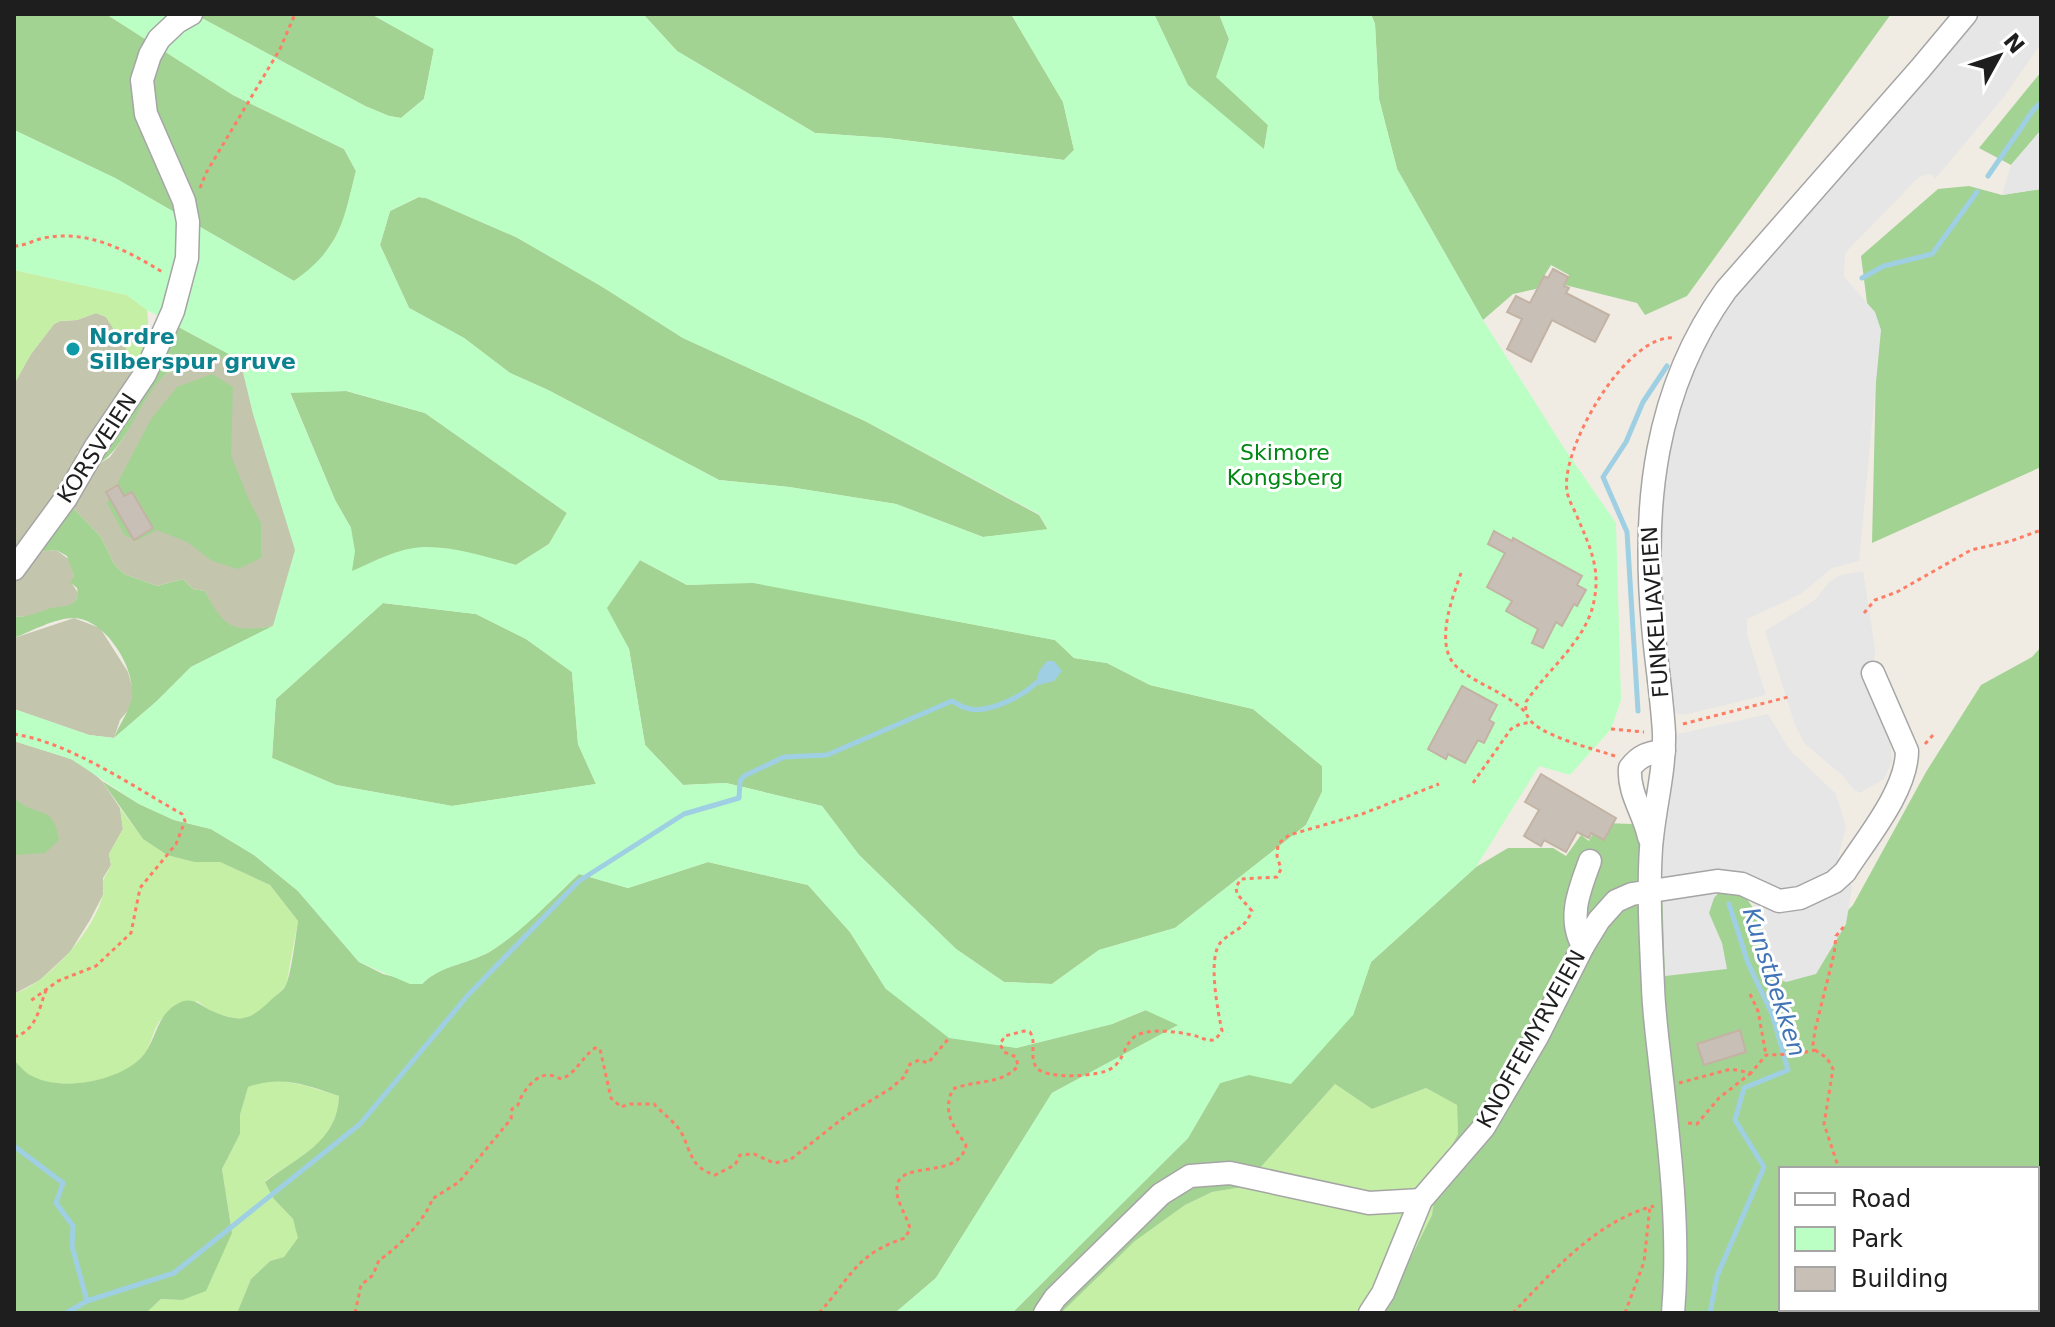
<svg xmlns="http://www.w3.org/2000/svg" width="2055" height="1327" viewBox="0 0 2055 1327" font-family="'DejaVu Sans',sans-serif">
<rect width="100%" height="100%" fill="#f0ece3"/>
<g fill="#c4c5ad">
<path d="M 96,313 L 106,317 L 136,364 L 132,374 L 96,432 L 77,453 L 74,467 L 14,562 L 14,384 L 31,354 L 54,324 L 60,321 L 77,320 Z"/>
<path d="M 217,356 L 240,360 L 331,491 L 273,626 L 247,630 L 234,627 L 224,622 L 215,611 L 205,591 L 193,589 L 183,579 L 157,586 L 124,574 L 114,564 L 101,537 L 73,508 L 74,499 L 96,466 L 110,457 L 124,437 L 146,396 L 158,381 L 168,372 L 177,373 L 190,361 Z"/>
<path d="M 56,550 L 70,560 L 74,576 L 71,582 L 78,593 L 75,603 L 63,608 L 46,610 L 31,616 L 14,617 L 14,578 L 37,552 Z"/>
<path d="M 74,618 L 100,628 L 128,672 L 133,690 L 130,708 L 120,720 L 114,738 L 89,735 L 14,709 L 14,638 Z"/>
<path d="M 14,741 L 71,759 L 87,768 L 102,781 L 120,808 L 123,829 L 109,854 L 111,865 L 103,878 L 103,895 L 90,920 L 70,952 L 40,980 L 14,994 Z"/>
</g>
<g fill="#c4efa4">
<path d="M 14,270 L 127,295 L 147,310 C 150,332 146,345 136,364 L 106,317 L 96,313 L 77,320 L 60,321 L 54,324 L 31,354 L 14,384 Z"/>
<path d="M 120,808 L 143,839 L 167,855 L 194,862 L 220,862 L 270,885 L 298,921 L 286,986 L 254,1017 L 235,1019 L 211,1011 L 197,1001 C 186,1007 165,1013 159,1022 C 152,1032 151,1046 143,1056 C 121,1082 62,1091 32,1077 C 25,1073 19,1065 14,1060 L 14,994 C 49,982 95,930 103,894 C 104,890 102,886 103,882 C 104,876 109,871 111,865 L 109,854 L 123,829 Z"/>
<path d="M 270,1079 L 303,1085 L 339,1096 C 336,1144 299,1156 265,1181 L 273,1198 L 293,1219 L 299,1238 L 284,1257 L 270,1261 L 251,1279 L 237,1313 L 146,1313 L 161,1299 L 182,1300 L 232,1233 L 222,1169 L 240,1134 L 240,1115 L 248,1086 Z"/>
<path d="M 1335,1084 L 1372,1109 L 1426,1088 L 1457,1105 L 1458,1134 L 1438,1171 L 1432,1215 L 1383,1313 L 1061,1313 L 1135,1241 L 1185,1205 L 1212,1192 L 1243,1187 Z"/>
</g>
<g fill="#a3d393" fill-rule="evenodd">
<path d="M 14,14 L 106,14 L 233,95 L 344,149 L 356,171 L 342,228 L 317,265 L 294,281 L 115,178 L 14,130 Z"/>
<path d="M 194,14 L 371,14 L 434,49 L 424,99 L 401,118 L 389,116 L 365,106 Z"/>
<path d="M 643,14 L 1011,14 L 1063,102 L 1074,150 L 1064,160 L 887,138 L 815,133 L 677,51 Z"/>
<path d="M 1154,14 L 1219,14 L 1229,39 L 1217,77 L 1268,125 L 1264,150 L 1188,86 Z"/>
<path d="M 1371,14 L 1891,14 L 1687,296 L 1645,315 L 1637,303 L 1565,285 L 1569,275 L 1551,265 L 1536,289 L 1513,294 L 1483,320 L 1397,169 L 1379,99 L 1375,24 Z"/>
<path d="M 2041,72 L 2041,130 L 2011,165 L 1979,148 Z"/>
<path d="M 1969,186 L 2002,195 L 2041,189 L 2041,467 L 1872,543 L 1876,373 L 1861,256 L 1938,189 Z"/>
<path d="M 419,197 L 426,198 L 516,237 L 601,286 L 683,338 L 865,421 L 1039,515 L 1048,530 L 983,537 L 896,504 L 789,487 L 719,480 L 548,390 L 510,373 L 464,338 L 409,308 L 380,245 L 390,211 Z"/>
<path d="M 173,324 L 240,360 C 222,357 208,355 190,361 C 184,371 179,374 168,372 C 137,399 131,444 96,466 Z"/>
<path d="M 212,374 L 233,387 L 231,455 L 249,500 L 261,523 L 261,558 L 238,569 L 212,561 L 187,542 L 157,530 L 138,540 L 125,536 L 107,503 L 151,419 L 177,387 Z"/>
<path d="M 346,391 L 425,413 L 567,513 L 549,544 L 516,565 L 469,553 L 392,554 L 352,572 L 351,528 L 335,500 L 290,392 Z"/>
<path d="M 74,499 L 73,508 L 101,537 L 114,564 L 124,574 L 157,586 L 183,579 L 193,589 L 205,591 C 224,627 231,633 273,626 L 191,667 L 157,701 L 114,738 C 120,722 132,709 132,692 C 133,664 104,619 74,618 C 55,618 32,631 14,638 L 14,617 C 27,617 34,614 45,610 C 59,604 81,611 77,588 L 70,582 L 74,576 L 67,556 L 56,550 L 37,552 Z"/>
<path d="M 640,560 L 687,585 L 753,582 L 1055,640 L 1074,658 L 1107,663 L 1150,685 L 1253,709 L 1322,766 L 1322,792 L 1306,825 L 1175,928 L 1099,950 L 1052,984 L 1004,982 L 956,949 L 859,855 L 822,806 L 726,783 L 683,785 L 645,745 L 629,649 L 606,608 Z"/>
<path d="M 383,603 L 476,614 L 526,639 L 572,672 L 578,744 L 596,784 L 452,806 L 336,785 L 272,758 L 276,699 Z"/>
<path d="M 2041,647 L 2041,1313 L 1383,1313 L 1432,1215 L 1438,1171 L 1458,1134 L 1457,1105 L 1426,1088 L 1372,1109 L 1335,1084 L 1243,1187 L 1212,1192 L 1185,1205 L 1135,1241 L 1061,1313 L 1012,1313 L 1188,1138 L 1220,1083 L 1249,1074 L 1353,1015 L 1371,962 L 1476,867 L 1508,848 L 1553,848 L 1566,856 L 1581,835 L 1589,841 L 1596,826 L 1603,823 L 1633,824 L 1722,865 L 1776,939 L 1811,949 L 1853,905 L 1926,772 L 1981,685 L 2032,657 ZM 1781,1169 L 2037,1169 L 2037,1309 L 1781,1309 Z"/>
<path d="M 102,781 L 139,804 L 174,820 L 211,829 L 254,855 L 298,891 L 359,962 L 383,974 L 422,984 C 441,964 472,964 494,949 C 525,928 552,899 579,874 L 628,888 L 708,862 L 808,885 L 850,932 L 886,989 L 1016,1048 L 1112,1024 L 1146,1010 L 1179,1025 L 1052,1093 L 936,1278 L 895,1313 L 237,1313 L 251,1279 L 270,1261 L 284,1257 L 298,1238 L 293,1219 L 273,1198 L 265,1182 C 298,1156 337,1143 339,1096 C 305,1085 283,1075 248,1087 L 240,1115 L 240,1134 L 222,1169 L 232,1233 L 206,1291 L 182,1300 L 161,1299 L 146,1313 L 14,1313 L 14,1060 C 19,1065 25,1073 32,1076 C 62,1092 118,1081 141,1058 C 157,1041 155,1015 179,1003 C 192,996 201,1006 212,1011 C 242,1024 250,1020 272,999 C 275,996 282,991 285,987 C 291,977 296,934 298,921 L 270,885 L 220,862 L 194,862 L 167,855 L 143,839 Z"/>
<path d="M 14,797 C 33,819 54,801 59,840 L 45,853 L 14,855 Z"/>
</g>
<path fill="#bbffc4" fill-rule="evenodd" d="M 106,14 L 194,14 L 365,106 L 389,116 L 401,118 L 424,99 L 434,49 L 371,14 L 643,14 L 677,51 L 815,133 L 887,138 L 1064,160 L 1074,150 L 1063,102 L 1011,14 L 1154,14 L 1188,85 L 1264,149 L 1268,125 L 1216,77 L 1229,39 L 1219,14 L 1371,14 L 1375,24 L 1379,99 L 1397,169 L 1483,320 L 1562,445 L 1616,523 L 1621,700 L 1611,729 L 1570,775 L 1539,766 L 1476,867 L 1371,962 L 1353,1015 L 1291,1084 L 1249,1075 L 1220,1083 L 1188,1138 L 1012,1313 L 895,1313 L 936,1278 L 1052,1093 L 1178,1025 L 1145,1010 L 1112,1024 L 1016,1048 L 949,1038 L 886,989 L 850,932 L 808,885 L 708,862 L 628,888 L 579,874 C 552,899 525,929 494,949 C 472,964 441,964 422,984 L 410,984 L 359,962 L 298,891 L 254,855 L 211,829 L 174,820 L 139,804 L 71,759 L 14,741 L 14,709 L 89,735 L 114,738 L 157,701 L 191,667 L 273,626 L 295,550 L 253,414 L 240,360 L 147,310 L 127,295 L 14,270 L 14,130 L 115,178 L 294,281 C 340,248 343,223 356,171 L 344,149 L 233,95 ZM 418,197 L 426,198 L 516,237 L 601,286 L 683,338 L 865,421 L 1039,514 L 1048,529 L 983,537 L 896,504 L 789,487 L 719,480 L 548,390 L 510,373 L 464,338 L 409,308 L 380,245 L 390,211 ZM 347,391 L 425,413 L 567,513 L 549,544 L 516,565 C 487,557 454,546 423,547 C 398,548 375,561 352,571 L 355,551 L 351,528 L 335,500 L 290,393 ZM 640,560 L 687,585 L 753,583 L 1055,640 L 1074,658 L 1107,663 L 1150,685 L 1253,709 L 1322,766 L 1322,792 L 1306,825 L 1175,928 L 1099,950 L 1052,984 L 1004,982 L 956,949 L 859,855 L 822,806 L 726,783 L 683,785 L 645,745 L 629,649 L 607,608 ZM 383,603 L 476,614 L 526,639 L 572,672 L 578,744 L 596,784 L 452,806 L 336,785 L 272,758 L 276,699 Z"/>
<g fill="#e6e6e6">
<path d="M 1977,14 L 2041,14 L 2041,44 L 2002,99 L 1935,179 L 1931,174 L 1919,177 L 1845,253 L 1844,277 L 1875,312 L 1881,330 L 1859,561 L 1832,568 L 1801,594 L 1747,619 L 1747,635 L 1766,695 L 1688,714 L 1676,714 L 1663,621 L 1659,530 L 1665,460 L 1683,394 L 1711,331 L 1752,272 Z"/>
<path d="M 2041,130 L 2041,189 L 2002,195 L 2011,165 Z"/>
<path d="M 1863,571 L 1875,649 L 1872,691 L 1890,742 L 1892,762 L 1884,779 L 1860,793 L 1854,790 L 1843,776 L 1804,743 L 1795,725 L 1765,631 L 1815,600 L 1830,581 L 1841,575 Z"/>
<path d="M 1768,714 L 1789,749 L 1836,794 L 1846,827 L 1838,858 L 1852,887 L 1846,924 L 1816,974 L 1786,982 L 1769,975 L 1761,919 L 1750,898 L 1737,891 L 1721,890 L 1714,898 L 1709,913 L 1722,943 L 1727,969 L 1665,976 L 1661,859 L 1671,799 L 1674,735 Z"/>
</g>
<path fill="#9fcfe2" d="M 1047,661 L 1054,661 L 1062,671 L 1054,681 L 1039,685 L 1036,683 L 1039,671 Z"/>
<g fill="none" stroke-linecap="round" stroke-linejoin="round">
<g stroke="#9fcfe2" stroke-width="5">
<path d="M 1988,176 L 2034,109 L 2041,103"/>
<path d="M 1862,278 L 1884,266 L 1932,254 L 1977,192"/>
<path d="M 1638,711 L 1627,532 L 1603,477 L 1626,442 L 1643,402 L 1667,366"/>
<path d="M 14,1146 L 63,1183 L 56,1203 L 73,1226 L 72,1246 L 87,1301 L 174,1273 L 360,1124 L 469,994 L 579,881 L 684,814 L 739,798 L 740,781 L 744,776 L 784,757 L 827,755 L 952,701 C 957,704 964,708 970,709 C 989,713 1023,696 1036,683"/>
<path d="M 66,1313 L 87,1301"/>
<path d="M 1710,1313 L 1717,1276 L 1764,1167 L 1735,1120 L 1744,1088 L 1788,1070 L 1772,1014 L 1748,963 L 1729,904"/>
</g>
</g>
<g fill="#c8bfb6" stroke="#c3b3a4" stroke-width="2">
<path d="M 1553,269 L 1568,277 L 1564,286 L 1569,288 L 1566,293 L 1609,315 L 1595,342 L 1552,320 L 1531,362 L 1507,349 L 1522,319 L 1507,312 L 1516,296 L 1530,303 L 1544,276 L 1548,278 Z"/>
<path d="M 118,485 L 124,496 L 132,492 L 153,528 L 134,540 L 106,492 Z"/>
<path d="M 1494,531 L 1512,541 L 1513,538 L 1582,576 L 1577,585 L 1586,590 L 1577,606 L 1574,604 L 1562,626 L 1556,622 L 1543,648 L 1532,643 L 1538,629 L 1506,611 L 1512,601 L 1487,587 L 1505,553 L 1488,544 Z"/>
<path d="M 1462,686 L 1497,705 L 1489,720 L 1494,723 L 1484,743 L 1478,740 L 1465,763 L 1448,754 L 1446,759 L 1428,749 Z"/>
<path d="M 1541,774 L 1616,818 L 1604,840 L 1591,833 L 1589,838 L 1577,832 L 1566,852 L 1544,840 L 1541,846 L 1524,836 L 1539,810 L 1525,802 Z"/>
<path d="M 1740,1030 L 1746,1052 L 1704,1065 L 1697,1044 Z"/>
</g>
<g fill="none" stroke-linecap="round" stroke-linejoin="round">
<g stroke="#a5a5a5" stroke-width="25">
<g id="minor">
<path d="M 14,569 L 66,498 L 95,448 L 145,374 L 173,311 L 187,258 L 188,222 L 184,201 L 146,114 L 142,80 L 150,55 L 159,39 L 177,22 L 191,14"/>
<path d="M 1649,837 C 1644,813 1628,793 1630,768 C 1640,755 1648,753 1664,751"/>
<path d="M 1583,946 C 1567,917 1580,889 1590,861"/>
<path d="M 1045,1313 L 1055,1298 L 1161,1194 L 1190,1176 L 1230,1173 L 1369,1203 L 1421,1200"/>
<path d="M 1370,1313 L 1383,1293 L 1421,1200 L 1484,1127 L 1537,1037 L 1583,946 L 1599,920 L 1616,901 L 1632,894 L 1717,881 L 1742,884 L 1779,901 L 1800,898 L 1834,882 L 1845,872 C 1866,839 1907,791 1907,751 L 1873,673"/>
<path d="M 1673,1313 C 1680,1233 1670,1151 1661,1071 C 1658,1043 1654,1015 1653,987 C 1651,941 1648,894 1651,848 C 1654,809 1665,772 1664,733 C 1662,697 1656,661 1653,625 C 1642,506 1654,390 1726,290 L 1920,69 L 1966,14"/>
</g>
</g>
<g stroke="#ff7d65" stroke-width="3" stroke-dasharray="4 4" stroke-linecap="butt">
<path d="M 200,188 L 206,173 L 280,49 L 295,14"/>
<path d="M 14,246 C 26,246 33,240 44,238 C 88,229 128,251 164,273"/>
<path d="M 1461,573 C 1452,599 1433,647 1458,668 C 1479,686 1505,691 1526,713"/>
<path d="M 1864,613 L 1875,600 L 1897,592 L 1971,550 L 2011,541 L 2041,530"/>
<path d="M 1683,724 L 1788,697"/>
<path d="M 1611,729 L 1644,732"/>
<path d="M 14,734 C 71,743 132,786 182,814 L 185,821 L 176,844 L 140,888 L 131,933 L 96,966 L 58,981 L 29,1002"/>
<path d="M 1925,744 L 1934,734"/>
<path d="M 1615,756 C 1595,749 1534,735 1527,715 C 1525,712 1526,705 1526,702 C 1547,670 1587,640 1594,601 C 1601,567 1589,545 1576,514 C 1573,507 1568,499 1567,491 C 1560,449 1627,332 1675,338"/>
<path d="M 1473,783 L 1511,729 L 1520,724 L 1532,722"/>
<path d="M 1750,994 L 1758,1011 L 1766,1055"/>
<path d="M 14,1037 C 36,1031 39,1009 46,990"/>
<path d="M 1815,1050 L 1827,1058 L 1833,1069 L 1824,1124 L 1839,1169"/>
<path d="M 1679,1083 L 1731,1069 L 1751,1073 L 1766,1055 L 1797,1054 L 1815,1050 L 1813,1045 L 1815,1030 L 1834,954 L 1836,936 L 1846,924"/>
<path d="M 1688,1123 L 1697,1124 L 1719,1098 L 1751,1073"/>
<path d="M 2037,1234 L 2041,1234"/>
<path d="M 355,1313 L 361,1285 L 373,1275 L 379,1260 C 394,1252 428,1217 432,1199 L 459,1182 L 511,1119 L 512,1109 L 518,1105 C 521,1094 534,1075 548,1075 C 553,1075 557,1078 562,1079 C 578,1071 582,1057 595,1048 L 600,1049 L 611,1098 L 621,1107 L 630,1104 L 654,1104 C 662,1113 675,1122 681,1132 C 692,1153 690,1167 715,1175 L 735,1165 L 740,1155 L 754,1154 L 774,1163 L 790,1160 L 847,1115 L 890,1089 L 904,1077 L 910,1064 L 919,1060 L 928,1063 L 949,1038"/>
<path d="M 819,1313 C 850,1279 855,1254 905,1238 L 910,1229 C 907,1215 895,1201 897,1187 C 899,1159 959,1181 966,1145 C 953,1126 942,1112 953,1089 C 974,1080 1002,1085 1018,1066 L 1016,1057 L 1004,1052 L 1000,1044 L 1005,1036 L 1024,1031 L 1030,1032 C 1037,1043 1029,1055 1036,1067 C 1044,1080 1101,1077 1112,1068 C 1127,1058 1123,1038 1143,1033 C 1156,1029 1179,1032 1192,1035 C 1201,1037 1205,1041 1215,1040 L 1222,1031 C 1218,1012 1207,957 1221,942 C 1234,929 1243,931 1252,911 L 1237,894 L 1236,887 L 1241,879 L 1277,877 L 1281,869 L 1277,856 L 1278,844 L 1289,835 L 1362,814 L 1439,784"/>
<path d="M 1513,1313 C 1553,1271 1596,1221 1654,1206"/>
<path d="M 1625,1313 L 1644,1262 L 1650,1206"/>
</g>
<use href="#minor" stroke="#fff" stroke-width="22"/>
</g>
<circle fill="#0f9aa8" stroke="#fff" stroke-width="3" cx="73" cy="349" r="8"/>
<g text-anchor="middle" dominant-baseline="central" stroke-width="6" stroke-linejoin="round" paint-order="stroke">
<g font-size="22" font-weight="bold" fill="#0d838f" stroke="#fff" text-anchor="start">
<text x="89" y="336">Nordre<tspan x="89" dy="25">Silberspur gruve</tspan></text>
</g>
<g font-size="22" fill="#1e1e1e" stroke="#fff">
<text transform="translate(97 448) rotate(-57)">KORSVEIEN</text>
<text transform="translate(1655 612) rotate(-94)">FUNKELIAVEIEN</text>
<text transform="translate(1531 1039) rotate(-61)">KNOFFEMYRVEIEN</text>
</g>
<g font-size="22" fill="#018714" stroke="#fff">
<text x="1285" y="452">Skimore<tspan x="1285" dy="25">Kongsberg</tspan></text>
</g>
<g font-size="24" font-style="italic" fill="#4175b7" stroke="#fff">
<text transform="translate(1774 982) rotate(72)">Kunstbekken</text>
</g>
</g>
<rect width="2055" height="1327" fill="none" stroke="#1e1e1e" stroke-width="32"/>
<rect x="1779" y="1167" width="260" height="144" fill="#ffffff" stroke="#a5a5a5" stroke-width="2"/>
<rect x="1795" y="1193" width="40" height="12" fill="#ffffff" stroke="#a5a5a5" stroke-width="2"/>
<text x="1851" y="1207" font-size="24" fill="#1e1e1e">Road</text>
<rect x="1795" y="1227" width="40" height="24" fill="#bbffc4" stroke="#a5a5a5" stroke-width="2"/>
<text x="1851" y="1247" font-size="24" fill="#1e1e1e">Park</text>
<rect x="1795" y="1267" width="40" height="24" fill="#c8bfb6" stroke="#a5a5a5" stroke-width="2"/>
<text x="1851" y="1287" font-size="24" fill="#1e1e1e">Building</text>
<g transform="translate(1999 56) rotate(50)" stroke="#ffffff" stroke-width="6" paint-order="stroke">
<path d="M0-6L14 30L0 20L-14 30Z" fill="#1e1e1e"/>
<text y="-12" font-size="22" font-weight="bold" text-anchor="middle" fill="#1e1e1e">N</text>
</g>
</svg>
